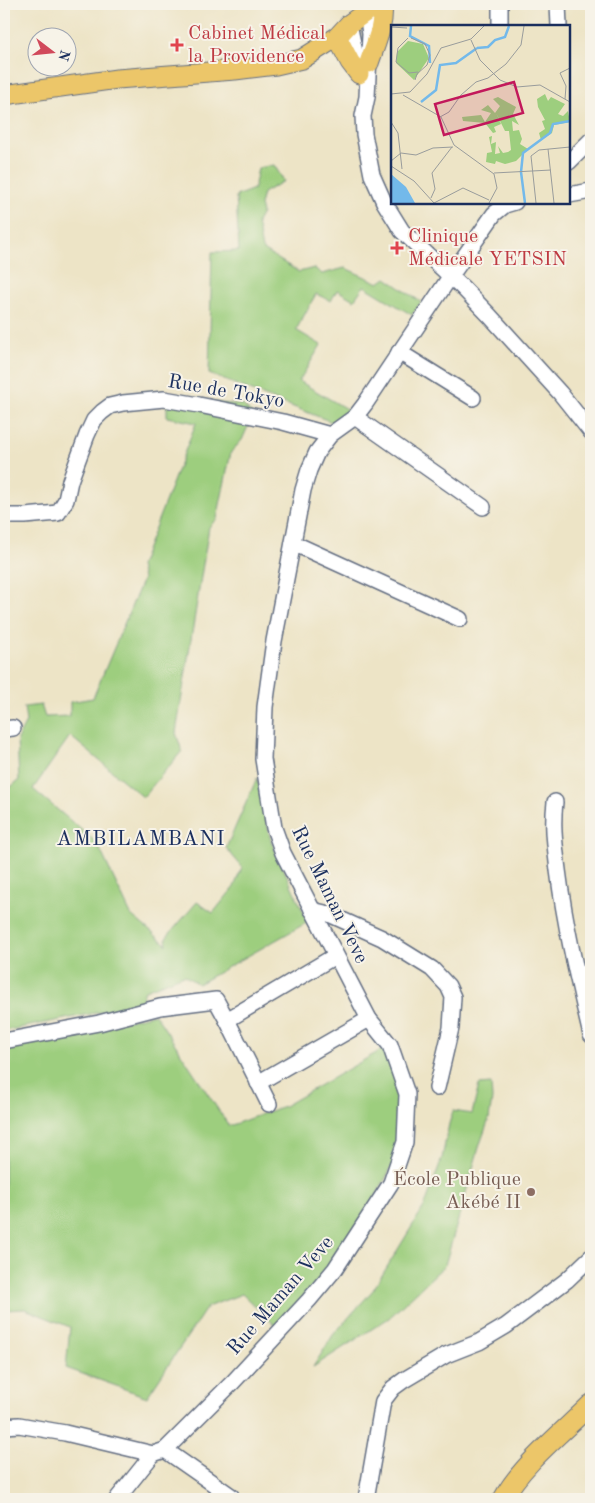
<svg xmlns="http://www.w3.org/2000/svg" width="595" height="1503" viewBox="0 0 595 1503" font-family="'Old Standard TT',serif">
<rect width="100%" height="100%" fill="#f7f3e8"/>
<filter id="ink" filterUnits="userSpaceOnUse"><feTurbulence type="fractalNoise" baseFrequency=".02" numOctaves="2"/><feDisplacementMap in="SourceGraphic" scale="10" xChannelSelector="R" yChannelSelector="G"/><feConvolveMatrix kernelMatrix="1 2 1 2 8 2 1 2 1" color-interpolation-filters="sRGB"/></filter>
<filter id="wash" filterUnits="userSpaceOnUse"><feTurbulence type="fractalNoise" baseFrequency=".0096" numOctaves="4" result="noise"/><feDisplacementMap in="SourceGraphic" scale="20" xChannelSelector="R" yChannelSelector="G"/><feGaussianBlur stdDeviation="1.12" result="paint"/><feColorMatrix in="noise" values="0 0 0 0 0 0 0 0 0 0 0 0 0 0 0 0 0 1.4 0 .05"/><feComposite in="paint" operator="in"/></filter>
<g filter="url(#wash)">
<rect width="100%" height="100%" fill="#ede4c6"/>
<g fill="#9dce7e" stroke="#5c7e6e">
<path d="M 274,165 L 284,181 L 263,193 L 260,205 L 262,213 L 257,222 L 262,249 L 299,272 L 314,268 L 322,274 L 345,268 L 379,283 L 386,278 L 421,302 L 412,315 L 364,286 L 354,300 L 337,290 L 331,301 L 316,294 L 296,330 L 321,345 L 299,381 L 350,411 L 337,424 L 209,374 L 212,252 L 239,251 L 236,196 L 254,189 L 258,168 Z"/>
<path d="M 167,399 L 243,405 L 253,415 L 242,440 L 231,452 L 217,519 L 209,527 L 176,733 L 182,751 L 143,797 L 70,736 L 33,789 L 97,843 L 131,915 L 167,945 L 166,938 L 197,902 L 213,913 L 234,887 L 242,867 L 226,848 L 257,778 L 271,841 L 308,922 L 198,984 L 184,975 L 145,990 L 141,1004 L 4,1031 L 4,791 L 7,790 L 19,780 L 17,739 L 26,722 L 24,707 L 41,705 L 45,717 L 70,716 L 70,702 L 93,698 L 143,579 L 140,566 L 196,423 L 167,417 Z"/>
<path d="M 155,1014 L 229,1126 L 284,1106 L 390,1045 L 407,1094 L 405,1142 L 345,1254 L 277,1327 L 242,1294 L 207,1307 L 147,1397 L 66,1368 L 70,1327 L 25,1309 L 4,1310 L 4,1047 Z"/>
<path d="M 491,1084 L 492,1099 L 489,1119 L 480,1144 L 445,1265 L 389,1318 L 313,1367 L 333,1335 L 373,1290 L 425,1205 L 442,1158 L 449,1124 L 453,1111 L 472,1114 L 479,1085 Z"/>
</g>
</g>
<g filter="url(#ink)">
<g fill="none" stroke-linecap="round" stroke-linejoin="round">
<g stroke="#646e82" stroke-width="18">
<g id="minor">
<path d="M 500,4 L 500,26"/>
<path d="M 558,4 L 559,26"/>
<path d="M 367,12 L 370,34 L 367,97 L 363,116 L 364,134 L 372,175 L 384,202 L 402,231 L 462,287 L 490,316 L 560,393 L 591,432"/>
<path d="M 349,24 L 358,67"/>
<path d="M 569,162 L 591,140"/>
<path d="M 569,195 L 591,191"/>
<path d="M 399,352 L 473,398"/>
<path d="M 355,417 L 483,507"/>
<path d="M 4,516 L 25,516 L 58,513 L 66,500 L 70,481 L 87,435 L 94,420 L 102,412 L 110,406 L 123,403 L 164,399 L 199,405 L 283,422 L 330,435"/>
<path d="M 293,543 L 460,619"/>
<path d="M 4,729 L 13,728"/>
<path d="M 555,802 C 552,827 555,845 558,870 C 565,926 578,980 591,1035"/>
<path d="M 312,910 L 329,914 L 382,938 L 432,969 L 448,986 L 453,997 L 451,1028 L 437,1088"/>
<path d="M 227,1020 L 335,956"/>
<path d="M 4,1041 L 99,1023 L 160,1007 L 216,1000 L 227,1020 L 269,1104"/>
<path d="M 258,1083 L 369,1019"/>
<path d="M 4,1426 L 19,1425 L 65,1433 L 153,1454"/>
<path d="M 165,1450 L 231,1496"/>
<path d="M 153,1454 L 165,1450 L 233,1382 L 309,1300 L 335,1269 L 391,1183 L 405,1142 L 407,1094 L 390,1045 L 369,1019 L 283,853 L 274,828 L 263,759 L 265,707 L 274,641 L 303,490 L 309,470 L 317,452 L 330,435 L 355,417 L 365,404 L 450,277 L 494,214 L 505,205 L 515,202"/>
<path d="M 117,1499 L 153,1454"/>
<path d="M 366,1499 L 383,1401 L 393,1388 L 404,1380 L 446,1355 L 479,1342 L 506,1326 L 567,1280 L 591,1257"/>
</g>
</g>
<g stroke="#646e82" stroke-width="21">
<g id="major">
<path d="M 337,37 L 350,62 L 359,74"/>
<path d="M 369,63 C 375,45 385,24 382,4"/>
<path d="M 4,95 L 117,79 L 235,70 L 276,65 L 302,59 L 337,37 L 349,24 L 377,4"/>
<path d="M 503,1499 C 521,1465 563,1432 591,1404"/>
</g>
</g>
<use href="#minor" stroke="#fff" stroke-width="15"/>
<use href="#major" stroke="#ecc669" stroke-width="19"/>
</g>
</g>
<g fill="#e0444e" stroke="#f7f3e8" stroke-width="2">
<path d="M174.5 37.5h5v5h5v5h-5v5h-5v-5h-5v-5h5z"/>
<path d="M394.5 240.5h5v5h5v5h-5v5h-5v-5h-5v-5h5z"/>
</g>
<circle fill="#8d6e63" stroke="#f7f3e8" stroke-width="2" cx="531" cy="1192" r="5"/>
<g text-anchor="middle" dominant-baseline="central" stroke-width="4" stroke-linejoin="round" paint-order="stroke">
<g font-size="20" fill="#be3a42" stroke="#f7f3e8" text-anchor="start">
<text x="188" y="34">Cabinet Médical<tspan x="188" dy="23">la Providence</tspan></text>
<text x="408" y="237">Clinique<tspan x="408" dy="23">Médicale YETSIN</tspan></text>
</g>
<g font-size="20" fill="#1b2f5e" stroke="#f7f3e8">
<text transform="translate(226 392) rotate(10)">Rue de Tokyo</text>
<text transform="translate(329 895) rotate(64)">Rue Maman Veve</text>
<text transform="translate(281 1296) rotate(-49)">Rue Maman Veve</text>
</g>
<g font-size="20" fill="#785e54" stroke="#f7f3e8" text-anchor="end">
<text x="521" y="1180">École Publique<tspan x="521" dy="23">Akébé II</tspan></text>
</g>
<g font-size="21" letter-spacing="1" fill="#1b2f5e" stroke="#f7f3e8">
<text x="141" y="839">AMBILAMBANI</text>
</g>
</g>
<g transform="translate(391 25)">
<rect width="179" height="179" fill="#ede4c6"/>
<path d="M 17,16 L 32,19 L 38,33 L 23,55 L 5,38 L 6,27 ZM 154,69 L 157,76 L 160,72 L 174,79 L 167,89 L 172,91 L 177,86 L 179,97 L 163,100 L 161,108 L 150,115 L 148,108 L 154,104 L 151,96 L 154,95 L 147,82 L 146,74 ZM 107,72 L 125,82 L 122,89 L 128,100 L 121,96 L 122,106 L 128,105 L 131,114 L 129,119 L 137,124 L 125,136 L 114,139 L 105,136 L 104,139 L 95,137 L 96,128 L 101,127 L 98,112 L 101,111 L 100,119 L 105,117 L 104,129 L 109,128 L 107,121 L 112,128 L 117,127 L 120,125 L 118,106 L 114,106 L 105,88 L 110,99 L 103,102 L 105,107 L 102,108 L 94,98 L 72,96 L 71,92 L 90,90 L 94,97 L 100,88 L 90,85 L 97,80 L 104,88 L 109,81 L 102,74 Z" fill="#9dce7e"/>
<path d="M 0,149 L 15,162 L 24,178 L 0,178 Z" fill="#73b9ea"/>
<path fill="none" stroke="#73b9ea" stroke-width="2.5" d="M 20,1 L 19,11 L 38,21 L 39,38M 86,23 L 97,22 L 104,15 L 114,12 L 118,1M 30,77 L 45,65 L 49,40 L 65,38 L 86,23M 134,178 L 130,147 L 132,128 L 159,108 L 162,99 L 179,96"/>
<path fill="none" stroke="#999c9c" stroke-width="1" d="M 179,1 L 179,23M 0,2 L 16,3M 17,13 L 7,23 L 5,37 L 18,48 L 27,47M 20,13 L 34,19 L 39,30 L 36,40 L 26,49 L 24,55M 80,15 L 89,35 L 109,55 L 126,62 L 149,60 L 179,77M 0,69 L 19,67 L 36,49 L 50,23 L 80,14 L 93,1M 12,70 L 50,92 L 63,120 L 103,149 L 106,163 L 98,178M 174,74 L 175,61 L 169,48 L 179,43M 49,92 L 58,87 L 70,70 L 85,57 L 97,53 L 115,39 L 130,20 L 133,1M 0,97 L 7,108 L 11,144M 157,124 L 163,178M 0,136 L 10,128 L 25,130 L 42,123 L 62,122M 0,141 L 23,156 L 43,178M 103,148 L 160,145M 40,173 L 44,164 L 41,148 L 61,122M 43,178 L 72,163 L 98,175M 145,178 L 140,131 L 148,125 L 179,122"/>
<path fill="#c2185b" fill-opacity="0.15" stroke="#c2185b" stroke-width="2.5" d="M 123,57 L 132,88 L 53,110 L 44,79 Z"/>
<rect width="179" height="179" fill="none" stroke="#1b2f5e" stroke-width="2.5"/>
</g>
<rect width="595" height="1503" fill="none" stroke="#f7f3e8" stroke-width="20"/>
<g transform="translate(52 52) rotate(106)"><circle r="24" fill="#f7f3e8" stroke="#9fa5b1"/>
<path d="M0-4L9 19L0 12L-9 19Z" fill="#d1495b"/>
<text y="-8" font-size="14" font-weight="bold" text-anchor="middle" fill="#1b2f5e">N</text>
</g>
</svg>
